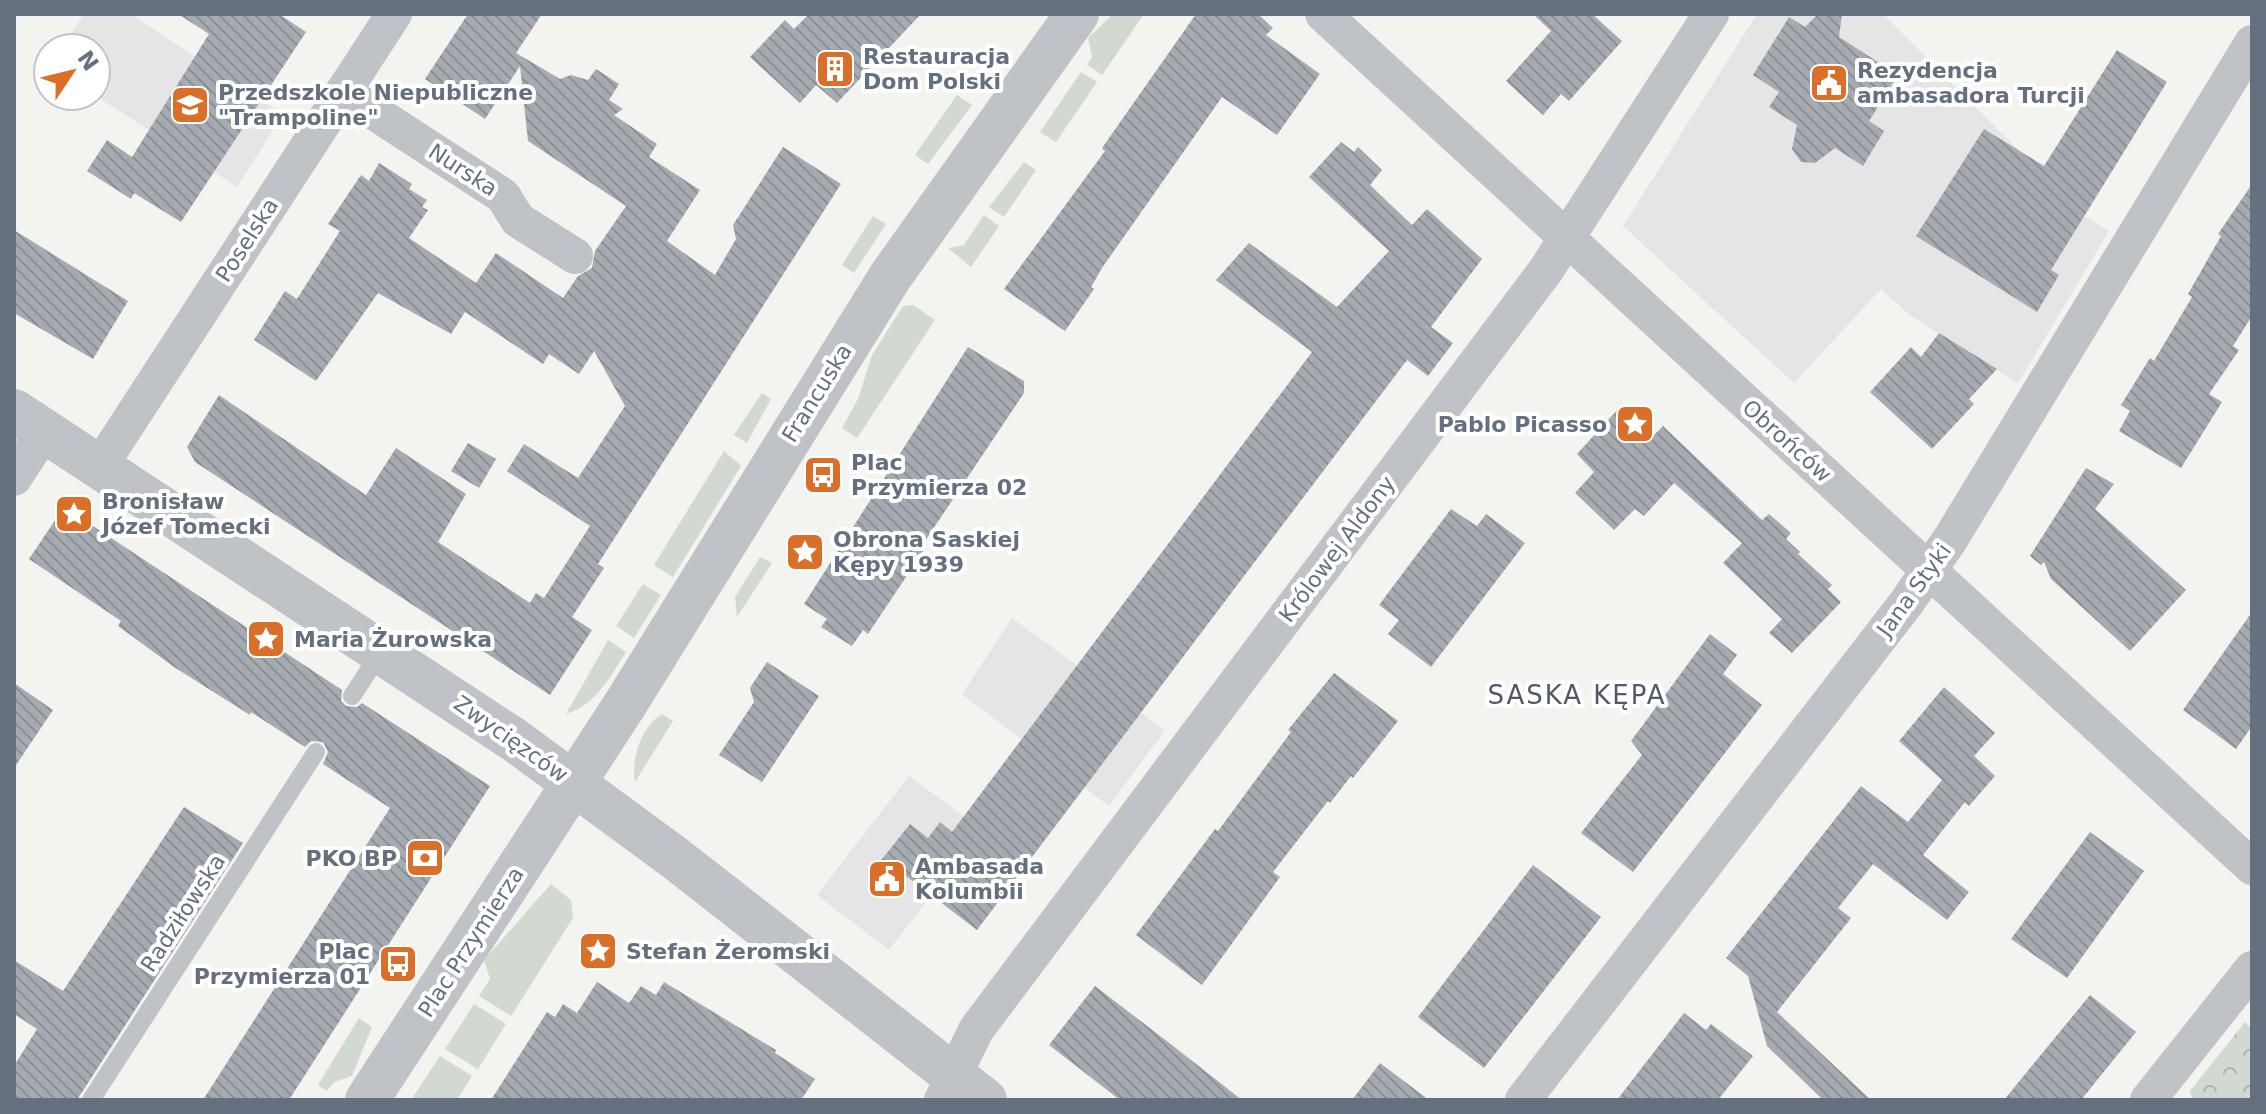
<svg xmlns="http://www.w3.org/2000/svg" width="2266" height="1114" viewBox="0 0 2266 1114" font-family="'DejaVu Sans',sans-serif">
<defs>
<pattern id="forest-crowns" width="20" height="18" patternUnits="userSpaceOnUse" patternTransform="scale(2)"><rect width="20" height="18" fill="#d2d9d0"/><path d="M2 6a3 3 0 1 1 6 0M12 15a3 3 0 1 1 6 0" fill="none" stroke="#aeb4ae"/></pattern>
<pattern id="building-back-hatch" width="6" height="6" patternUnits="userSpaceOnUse" patternTransform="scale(2)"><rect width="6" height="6" fill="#a6abb2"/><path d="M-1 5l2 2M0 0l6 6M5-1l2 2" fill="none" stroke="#8b8f96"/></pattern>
</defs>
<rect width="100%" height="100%" fill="#f3f4f0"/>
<g fill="#e4e5e4">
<path d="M 84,14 L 130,14 L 283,114 L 237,187 L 96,96 L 96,48 L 62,48 Z"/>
<path d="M 1757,14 L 1883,14 L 2084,216 L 2109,231 L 2018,383 L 1908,314 L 1881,289 L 1794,383 L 1623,226 Z"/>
<path d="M 1012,618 L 1165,730 L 1109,806 L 962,694 Z"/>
<path d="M 909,776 L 982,830 L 889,950 L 817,895 Z"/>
</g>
<g fill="#d2d9d0">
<path d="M 1113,14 L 1144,14 L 1102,75 L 1087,65 L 1092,57 L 1088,38 Z"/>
<path d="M 1081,72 L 1097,82 L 1056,142 L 1040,132 Z"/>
<path d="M 957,95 L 972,105 L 928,164 L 915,155 Z"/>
<path d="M 1024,162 L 1036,170 L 1004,217 L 989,207 Z"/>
<path d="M 984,215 L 999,226 L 971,267 L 948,248 L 964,245 Z"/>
<path d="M 873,216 L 886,224 L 854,273 L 842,265 Z"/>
<path d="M 913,305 L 935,320 L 857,438 L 842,428 L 858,399 L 872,355 L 903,306 Z"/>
<path d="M 762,393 L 771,399 L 747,443 L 734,435 Z"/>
<path d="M 724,451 L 741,466 L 673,577 L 654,565 Z"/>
<path d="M 760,557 L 772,563 L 737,617 L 735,597 Z"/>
<path d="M 643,584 L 661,595 L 634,638 L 616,626 Z"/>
<path d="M 608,640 L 626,652 C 610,677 596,705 566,714 Z"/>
<path d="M 662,714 L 673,721 L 635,782 C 631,758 641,727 662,714 Z"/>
<path d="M 551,884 L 571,900 L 573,918 L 511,1016 L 479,996 L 490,979 L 484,960 Z"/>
<path d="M 474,1004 L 506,1024 L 478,1069 L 445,1049 Z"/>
<path d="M 359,1018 L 372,1027 L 352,1076 L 334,1082 L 327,1091 L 318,1085 Z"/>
<path d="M 440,1056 L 472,1076 L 457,1100 L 411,1100 Z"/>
</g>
<path fill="url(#forest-crowns)" d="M 2245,1022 L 2252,1029 L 2252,1100 L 2192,1100 L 2190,1091 Z"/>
<g fill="url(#building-back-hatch)">
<path d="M 178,14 L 279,14 L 306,32 L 181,222 L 134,193 L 131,199 L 87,171 L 107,140 L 132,157 L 209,34 Z"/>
<path d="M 468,14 L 542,14 L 516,53 L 560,79 L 571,75 L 588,80 L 596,69 L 619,84 L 609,100 L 623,109 L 614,115 L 657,144 L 649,157 L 700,190 L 667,241 L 715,275 L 736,239 L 733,225 L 783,147 L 841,184 L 598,564 L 604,568 L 572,617 L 592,630 L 550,695 L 195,462 L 187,447 L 219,395 L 366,495 L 396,448 L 466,494 L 438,542 L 530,603 L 536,593 L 544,598 L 590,526 L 507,471 L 524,444 L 578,478 L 625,406 L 594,351 L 579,374 L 549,354 L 543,364 L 465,312 L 451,334 L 378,293 L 316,381 L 254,340 L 285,291 L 297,299 L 340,231 L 328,224 L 361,175 L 369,181 L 379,163 L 412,184 L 409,189 L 427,200 L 422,207 L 428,210 L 409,238 L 476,283 L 496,253 L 563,298 L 578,276 L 592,268 L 595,251 L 626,206 L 528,141 L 520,66 L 485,119 L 425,79 Z"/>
<path d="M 809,14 L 921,14 L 837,103 L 816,85 L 800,103 L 750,57 L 785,20 L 794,29 Z"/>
<path d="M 1196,14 L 1258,14 L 1273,28 L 1266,35 L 1320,74 L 1277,135 L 1222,97 L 1102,268 L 1091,287 L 1094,289 L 1065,331 L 1004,289 L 1105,151 L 1102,148 Z"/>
<path d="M 1533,14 L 1592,14 L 1622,41 L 1569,101 L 1561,94 L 1543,115 L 1506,81 L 1551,31 Z"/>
<path d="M 1818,14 L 1842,14 L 1839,37 L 1898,75 L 1869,121 L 1884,131 L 1863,166 L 1835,148 L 1815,163 L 1801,162 L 1792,149 L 1797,125 L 1769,107 L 1779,92 L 1753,75 L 1789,17 L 1805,27 Z"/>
<path d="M 2117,50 L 2167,82 L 2051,270 L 2059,275 L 2037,312 L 1916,236 L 1984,129 L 2044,166 Z"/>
<path d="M 1341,142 L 1354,152 L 1358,147 L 1382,170 L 1370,185 L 1412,225 L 1427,209 L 1482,259 L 1431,327 L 1453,343 L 1428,376 L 1407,360 L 977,930 L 906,876 L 896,889 L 871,873 L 910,824 L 928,838 L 940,822 L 952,832 L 1312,352 L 1216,280 L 1249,243 L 1337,307 L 1389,251 L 1309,177 Z"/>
<path d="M 2252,184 L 2252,316 L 2233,346 L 2239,350 L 2209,394 L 2222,402 L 2181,468 L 2119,431 L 2130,411 L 2121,405 L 2150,358 L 2154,361 L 2192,297 L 2188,294 L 2221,236 L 2218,234 Z"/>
<path d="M 14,230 L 128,301 L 93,359 L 14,313 Z"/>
<path d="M 1939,333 L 1997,369 L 1969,399 L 1974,404 L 1932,449 L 1870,392 L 1911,347 L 1921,357 Z"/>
<path d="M 968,347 L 1024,381 L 1024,393 L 923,544 L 924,550 L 868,634 L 863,630 L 852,646 L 821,627 L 827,619 L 804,604 Z"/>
<path d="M 1618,409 L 1651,438 L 1663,426 L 1762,520 L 1769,514 L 1791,533 L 1786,539 L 1800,552 L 1798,554 L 1832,585 L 1828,589 L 1841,602 L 1792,653 L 1769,633 L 1782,619 L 1723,563 L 1742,543 L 1674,483 L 1644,516 L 1635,509 L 1614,530 L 1575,493 L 1594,472 L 1577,454 Z"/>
<path d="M 468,443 L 496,459 L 479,488 L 451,471 Z"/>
<path d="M 2086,468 L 2114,484 L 2095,509 L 2186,590 L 2130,651 L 2051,579 L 2044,562 L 2041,565 L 2030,556 Z"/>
<path d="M 64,507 L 342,690 L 341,701 L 346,706 L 357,707 L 362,703 L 490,786 L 289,1100 L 203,1100 L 390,808 L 323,764 L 328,752 L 323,742 L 311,741 L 305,747 L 251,712 L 250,715 L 174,667 L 118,626 L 121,621 L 29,559 Z"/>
<path d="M 1451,509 L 1477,526 L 1486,514 L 1525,543 L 1431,667 L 1388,634 L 1399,620 L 1379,605 Z"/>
<path d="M 2252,612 L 2252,726 L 2236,749 L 2183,710 Z"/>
<path d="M 1710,634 L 1737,655 L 1723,674 L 1762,705 L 1633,872 L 1581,833 L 1642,755 L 1631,741 Z"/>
<path d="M 767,662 L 819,696 L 762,782 L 719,755 L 754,702 L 750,688 Z"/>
<path d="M 1334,673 L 1398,721 L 1353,778 L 1351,776 L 1330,803 L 1328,801 L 1273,872 L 1280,877 L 1202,985 L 1136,935 L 1215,829 L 1218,831 L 1291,732 L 1288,730 Z"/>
<path d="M 14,683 L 53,710 L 14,768 Z"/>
<path d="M 1944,687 L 1995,733 L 1974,756 L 1995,776 L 1969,806 L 1965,802 L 1923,855 L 1969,892 L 1947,920 L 1873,864 L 1838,908 L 1851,918 L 1777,1012 L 1871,1100 L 1823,1100 L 1767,1046 L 1748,976 L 1726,958 L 1861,786 L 1908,822 L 1942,780 L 1899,741 Z"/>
<path d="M 184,807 L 243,843 L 77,1100 L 14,1100 L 14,1066 L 37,1029 L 14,1014 L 14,960 L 63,991 Z"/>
<path d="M 2090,832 L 2144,871 L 2067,978 L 2011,939 Z"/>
<path d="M 1533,865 L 1601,917 L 1484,1068 L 1418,1017 Z"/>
<path d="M 597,982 L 629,1003 L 641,986 L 656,995 L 664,982 L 776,1050 L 775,1053 L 815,1079 L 801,1100 L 491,1100 L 547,1012 L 555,1017 L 563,1004 L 577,1013 Z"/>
<path d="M 1095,986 L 1168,1042 L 1242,1100 L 1120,1100 L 1049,1045 Z"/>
<path d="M 2090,995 L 2136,1032 L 2081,1100 L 2004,1100 Z"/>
<path d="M 1684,1013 L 1706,1030 L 1711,1024 L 1753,1056 L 1718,1100 L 1617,1100 Z"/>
<path d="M 1380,1063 L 1429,1100 L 1352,1100 Z"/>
</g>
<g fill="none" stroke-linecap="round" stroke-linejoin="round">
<g stroke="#bfc2c6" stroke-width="18">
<path d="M 352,696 L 381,652"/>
<path d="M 91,1100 L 316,752"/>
</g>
<g stroke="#bfc2c6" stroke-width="36">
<path d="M 1323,14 L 2252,867"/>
<path d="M 343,92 L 503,196 L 518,220 L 575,256"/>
<path d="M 100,466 L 394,14"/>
<path d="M 14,478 L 45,430"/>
<path d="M 942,1100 L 976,1030 L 1546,270 L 1711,14"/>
<path d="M 1523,1100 L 1907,602 L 1951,538 L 2252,43"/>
<path d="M 2148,1100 L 2252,969"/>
</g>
<g stroke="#bfc2c6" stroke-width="44">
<path d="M 14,411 L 513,739 L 675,858 L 985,1100"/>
<path d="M 367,1100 L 626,703 L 890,277 L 1077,14"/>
</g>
</g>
<defs>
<g id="building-square" transform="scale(2)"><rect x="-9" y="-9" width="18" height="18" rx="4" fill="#da6f2a" stroke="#fff"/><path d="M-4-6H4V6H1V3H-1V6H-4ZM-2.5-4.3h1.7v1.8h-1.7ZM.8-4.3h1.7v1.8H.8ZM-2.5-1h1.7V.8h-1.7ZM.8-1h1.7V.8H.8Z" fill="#fff"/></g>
<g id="civic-square" transform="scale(2)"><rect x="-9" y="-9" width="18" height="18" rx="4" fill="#da6f2a" stroke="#fff"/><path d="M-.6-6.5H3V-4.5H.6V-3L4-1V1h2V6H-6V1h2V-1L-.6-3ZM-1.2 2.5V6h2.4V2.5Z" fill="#fff"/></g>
<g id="school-square" transform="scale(2)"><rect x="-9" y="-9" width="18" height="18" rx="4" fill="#da6f2a" stroke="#fff"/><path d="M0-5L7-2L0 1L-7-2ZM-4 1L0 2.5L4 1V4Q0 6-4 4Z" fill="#fff"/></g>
<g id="sight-square" transform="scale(2)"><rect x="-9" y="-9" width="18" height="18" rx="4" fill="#da6f2a" stroke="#fff"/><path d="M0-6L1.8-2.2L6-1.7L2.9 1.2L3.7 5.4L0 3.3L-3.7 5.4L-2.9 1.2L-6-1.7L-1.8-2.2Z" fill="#fff"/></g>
<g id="bus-square" transform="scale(2)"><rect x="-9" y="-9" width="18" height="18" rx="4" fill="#da6f2a" stroke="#fff"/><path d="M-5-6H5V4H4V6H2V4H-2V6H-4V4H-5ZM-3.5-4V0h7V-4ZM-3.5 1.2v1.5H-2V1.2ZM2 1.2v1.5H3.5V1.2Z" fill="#fff"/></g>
<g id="bank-square" transform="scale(2)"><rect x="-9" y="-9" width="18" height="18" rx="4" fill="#da6f2a" stroke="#fff"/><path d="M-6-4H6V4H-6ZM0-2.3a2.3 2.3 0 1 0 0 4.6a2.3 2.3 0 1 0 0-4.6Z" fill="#fff"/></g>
</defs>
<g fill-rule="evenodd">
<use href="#building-square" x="835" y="69"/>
<use href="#civic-square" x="1829" y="83"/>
<use href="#school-square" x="190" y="105"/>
<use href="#sight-square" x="1635" y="424"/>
<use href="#bus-square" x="823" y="475"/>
<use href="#sight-square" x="74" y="514"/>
<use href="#sight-square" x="805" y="552"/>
<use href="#sight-square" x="266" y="639"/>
<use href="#bank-square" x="425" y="858"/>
<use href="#civic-square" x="887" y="879"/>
<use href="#sight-square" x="598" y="951"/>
<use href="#bus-square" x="398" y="964"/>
</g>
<g text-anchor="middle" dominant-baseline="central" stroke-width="8" stroke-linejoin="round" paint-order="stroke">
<g font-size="22" font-weight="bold" fill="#646f80" stroke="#fff" text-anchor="start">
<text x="863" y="56">Restauracja<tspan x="863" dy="25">Dom Polski</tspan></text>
<text x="1857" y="70">Rezydencja<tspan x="1857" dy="25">ambasadora Turcji</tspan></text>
<text x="218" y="92">Przedszkole Niepubliczne<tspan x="218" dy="25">"Trampoline"</tspan></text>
<text x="1607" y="424" text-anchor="end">Pablo Picasso</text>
<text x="851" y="462">Plac<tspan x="851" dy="25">Przymierza 02</tspan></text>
<text x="102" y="501">Bronisław<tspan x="102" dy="25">Józef Tomecki</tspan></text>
<text x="833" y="539">Obrona Saskiej<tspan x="833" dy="25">Kępy 1939</tspan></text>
<text x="294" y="639">Maria Żurowska</text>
<text x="397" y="858" text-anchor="end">PKO BP</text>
<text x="915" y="866">Ambasada<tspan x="915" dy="25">Kolumbii</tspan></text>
<text x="370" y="951" text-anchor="end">Plac<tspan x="370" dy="25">Przymierza 01</tspan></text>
<text x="626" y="951">Stefan Żeromski</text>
</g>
<g font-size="22" fill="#646f80" stroke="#fff">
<text transform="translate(463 170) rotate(33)">Nurska</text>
<text transform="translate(247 240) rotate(-57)">Poselska</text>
<text transform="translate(817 393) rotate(-58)">Francuska</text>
<text transform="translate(1787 441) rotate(42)">Obrońców</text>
<text transform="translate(1337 549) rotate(-53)">Królowej Aldony</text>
<text transform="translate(1914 590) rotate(-54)">Jana Styki</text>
<text transform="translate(511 739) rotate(35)">Zwycięzców</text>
<text transform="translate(183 913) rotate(-57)">Radziłowska</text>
<text transform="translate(471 942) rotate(-57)">Plac Przymierza</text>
</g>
<g font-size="26" letter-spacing="2" fill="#525a65" stroke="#fff">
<text x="1577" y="695">SASKA KĘPA</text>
</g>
</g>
<rect width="2266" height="1114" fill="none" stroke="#646f80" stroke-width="32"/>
<g transform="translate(72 72) rotate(55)"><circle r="38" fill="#ffffff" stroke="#c1c5cc" stroke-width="2"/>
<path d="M0-6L14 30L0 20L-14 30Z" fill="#da6f2a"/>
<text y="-12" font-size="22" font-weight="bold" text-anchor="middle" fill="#646f80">N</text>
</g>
</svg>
